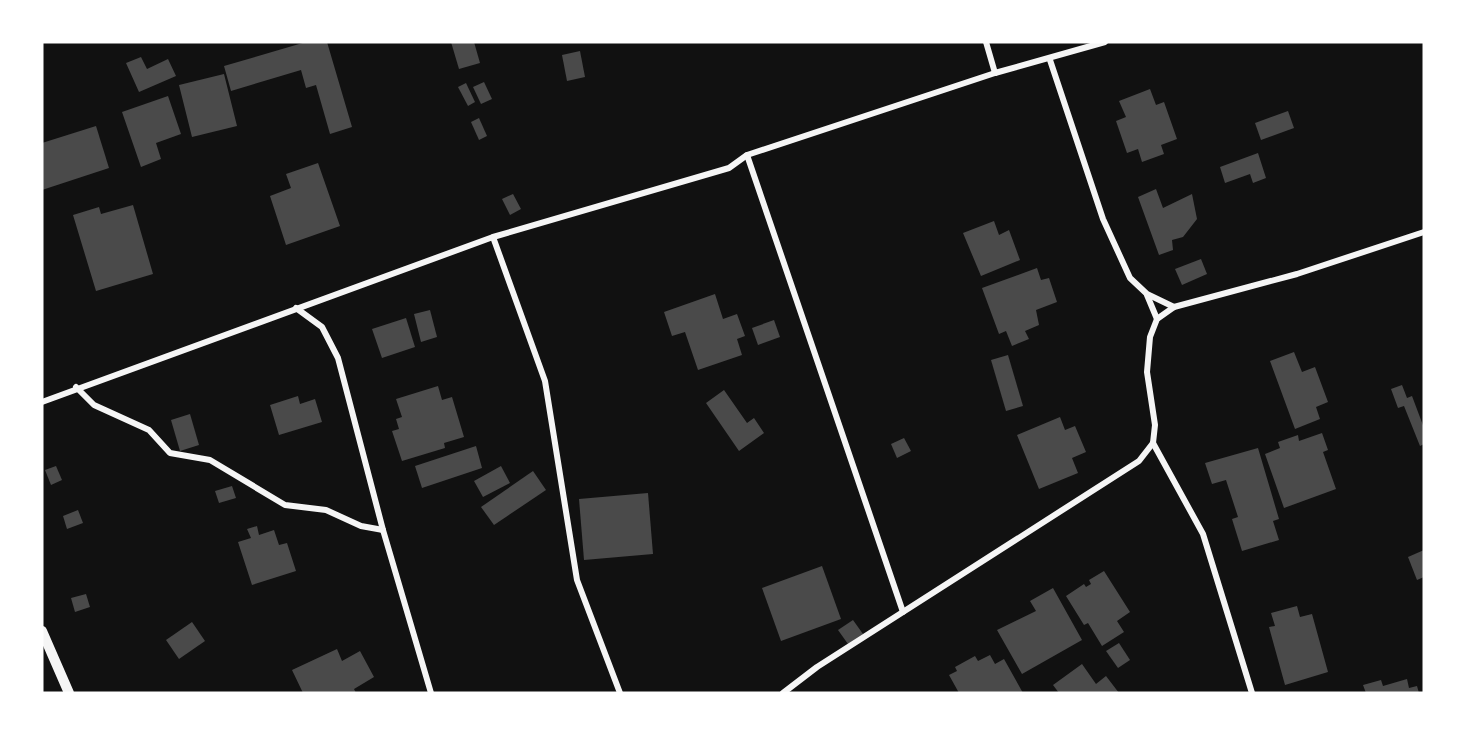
<svg xmlns="http://www.w3.org/2000/svg" width="1466" height="735" viewBox="0 0 1466 735" font-family="Inter,sans-serif">
<rect width="100%" height="100%" fill="#111"/>
<g fill="#4a4a4a">
<path d="M 306,42 L 327,42 L 352,127 L 330,134 L 316,85 L 306,88 L 301,70 L 231,91 L 224,66 Z"/>
<path d="M 451,42 L 474,42 L 480,63 L 459,69 Z"/>
<path d="M 580,51 L 585,77 L 567,81 L 562,55 Z"/>
<path d="M 141,57 L 147,69 L 168,59 L 176,76 L 139,92 L 126,63 Z"/>
<path d="M 224,74 L 237,126 L 192,137 L 179,85 Z"/>
<path d="M 484,82 L 492,99 L 481,104 L 473,87 Z"/>
<path d="M 466,83 L 475,102 L 468,106 L 458,87 Z"/>
<path d="M 1150,89 L 1156,105 L 1164,102 L 1177,139 L 1161,145 L 1164,154 L 1142,162 L 1138,149 L 1127,153 L 1116,121 L 1126,117 L 1119,101 Z"/>
<path d="M 168,96 L 181,134 L 156,143 L 161,159 L 141,167 L 122,112 Z"/>
<path d="M 1288,111 L 1294,128 L 1261,140 L 1255,123 Z"/>
<path d="M 479,118 L 487,136 L 479,140 L 471,122 Z"/>
<path d="M 96,126 L 109,168 L 42,190 L 42,143 Z"/>
<path d="M 1258,153 L 1266,178 L 1253,183 L 1250,174 L 1225,183 L 1220,167 Z"/>
<path d="M 318,163 L 340,226 L 286,245 L 270,196 L 291,188 L 286,174 Z"/>
<path d="M 1156,189 L 1163,208 L 1192,194 L 1197,219 L 1183,237 L 1172,240 L 1173,250 L 1159,255 L 1138,197 Z"/>
<path d="M 513,194 L 521,209 L 510,215 L 502,199 Z"/>
<path d="M 133,205 L 153,274 L 96,291 L 73,215 L 99,207 L 101,214 Z"/>
<path d="M 994,221 L 999,235 L 1009,230 L 1020,260 L 981,276 L 963,233 Z"/>
<path d="M 1201,259 L 1207,274 L 1182,285 L 1175,269 Z"/>
<path d="M 1037,268 L 1041,280 L 1049,278 L 1057,302 L 1036,310 L 1039,325 L 1025,331 L 1029,339 L 1012,346 L 1006,331 L 999,334 L 982,288 Z"/>
<path d="M 715,294 L 723,319 L 737,314 L 745,336 L 737,339 L 742,355 L 698,370 L 685,332 L 672,336 L 664,312 Z"/>
<path d="M 430,310 L 437,337 L 421,342 L 414,314 Z"/>
<path d="M 406,318 L 415,347 L 382,358 L 372,329 Z"/>
<path d="M 774,320 L 780,337 L 758,345 L 752,328 Z"/>
<path d="M 1294,352 L 1302,372 L 1315,367 L 1328,402 L 1316,407 L 1320,419 L 1295,429 L 1270,361 Z"/>
<path d="M 1008,355 L 1023,406 L 1006,411 L 991,360 Z"/>
<path d="M 1402,385 L 1407,398 L 1412,396 L 1424,428 L 1424,444 L 1420,446 L 1404,406 L 1398,408 L 1391,389 Z"/>
<path d="M 438,386 L 442,400 L 452,397 L 464,437 L 444,443 L 445,448 L 402,461 L 392,431 L 399,429 L 396,419 L 402,417 L 396,399 Z"/>
<path d="M 724,390 L 747,423 L 754,418 L 764,433 L 739,451 L 706,403 Z"/>
<path d="M 298,396 L 300,404 L 315,399 L 322,422 L 279,435 L 270,405 Z"/>
<path d="M 190,414 L 199,445 L 180,451 L 171,420 Z"/>
<path d="M 1060,417 L 1065,430 L 1075,426 L 1086,452 L 1072,458 L 1078,473 L 1039,489 L 1017,435 Z"/>
<path d="M 1322,433 L 1328,450 L 1323,452 L 1336,489 L 1284,508 L 1265,454 L 1280,448 L 1278,442 L 1298,435 L 1299,441 Z"/>
<path d="M 904,438 L 911,451 L 897,458 L 891,444 Z"/>
<path d="M 476,446 L 482,468 L 422,488 L 415,466 Z"/>
<path d="M 1258,448 L 1279,519 L 1273,521 L 1279,540 L 1242,551 L 1232,519 L 1238,517 L 1226,480 L 1212,484 L 1205,463 Z"/>
<path d="M 56,466 L 62,480 L 51,485 L 45,470 Z"/>
<path d="M 501,466 L 510,483 L 483,497 L 474,481 Z"/>
<path d="M 533,471 L 546,490 L 494,525 L 481,507 Z"/>
<path d="M 232,486 L 236,498 L 219,503 L 215,491 Z"/>
<path d="M 648,493 L 653,554 L 584,560 L 579,499 Z"/>
<path d="M 78,510 L 83,523 L 67,529 L 63,516 Z"/>
<path d="M 257,526 L 259,535 L 274,530 L 279,545 L 287,543 L 296,571 L 252,585 L 238,542 L 251,538 L 247,529 Z"/>
<path d="M 1424,550 L 1424,577 L 1417,580 L 1408,557 Z"/>
<path d="M 822,566 L 841,619 L 781,641 L 762,588 Z"/>
<path d="M 1104,571 L 1130,612 L 1117,621 L 1124,632 L 1102,646 L 1088,623 L 1084,625 L 1066,596 L 1084,584 L 1086,587 L 1091,584 L 1089,580 Z"/>
<path d="M 1053,588 L 1082,640 L 1022,674 L 997,630 L 1036,611 L 1030,601 Z"/>
<path d="M 86,594 L 90,607 L 75,612 L 71,598 Z"/>
<path d="M 1297,606 L 1300,617 L 1312,614 L 1328,672 L 1285,685 L 1269,627 L 1275,626 L 1271,613 Z"/>
<path d="M 853,620 L 863,634 L 848,644 L 838,630 Z"/>
<path d="M 192,622 L 205,641 L 179,659 L 166,640 Z"/>
<path d="M 1119,643 L 1130,660 L 1118,668 L 1106,651 Z"/>
<path d="M 337,649 L 342,661 L 360,651 L 374,677 L 354,689 L 356,693 L 303,693 L 292,670 Z"/>
<path d="M 990,655 L 995,664 L 1004,659 L 1023,693 L 959,693 L 949,675 L 957,671 L 955,667 L 975,656 L 978,661 Z"/>
<path d="M 1082,664 L 1096,684 L 1106,676 L 1119,693 L 1059,693 L 1053,685 Z"/>
<path d="M 1407,679 L 1409,688 L 1417,686 L 1419,693 L 1366,693 L 1363,685 L 1381,680 L 1383,686 Z"/>
</g>
<g fill="none" stroke-linecap="round" stroke-linejoin="round">
<g stroke="#f5f5f5" stroke-width="6">
<path d="M 986,42 L 995,73"/>
<path d="M 1050,60 L 1103,219 L 1130,278 L 1147,294 L 1174,307"/>
<path d="M 747,155 L 903,612"/>
<path d="M 493,237 L 545,381 L 577,580 L 620,693"/>
<path d="M 1147,295 L 1157,319"/>
<path d="M 296,308 L 322,327 L 338,358 L 383,530 L 431,693"/>
<path d="M 76,387 L 94,405 L 149,430 L 170,453 L 210,460 L 285,505 L 326,510 L 361,526 L 383,530"/>
<path d="M 42,402 L 493,237 L 729,168 L 747,155 L 995,73 L 1105,42"/>
<path d="M 1153,443 L 1203,534 L 1252,693"/>
<path d="M 783,693 L 817,667 L 1139,461 L 1153,443 L 1155,425 L 1147,372 L 1150,337 L 1157,319 L 1174,307 L 1297,274 L 1424,232"/>
</g>
<path stroke="#f5f5f5" stroke-width="10" d="M 42,631 L 69,693"/>
</g>
<rect width="1466" height="735" fill="none" stroke="#ffffff" stroke-width="87"/>
</svg>
